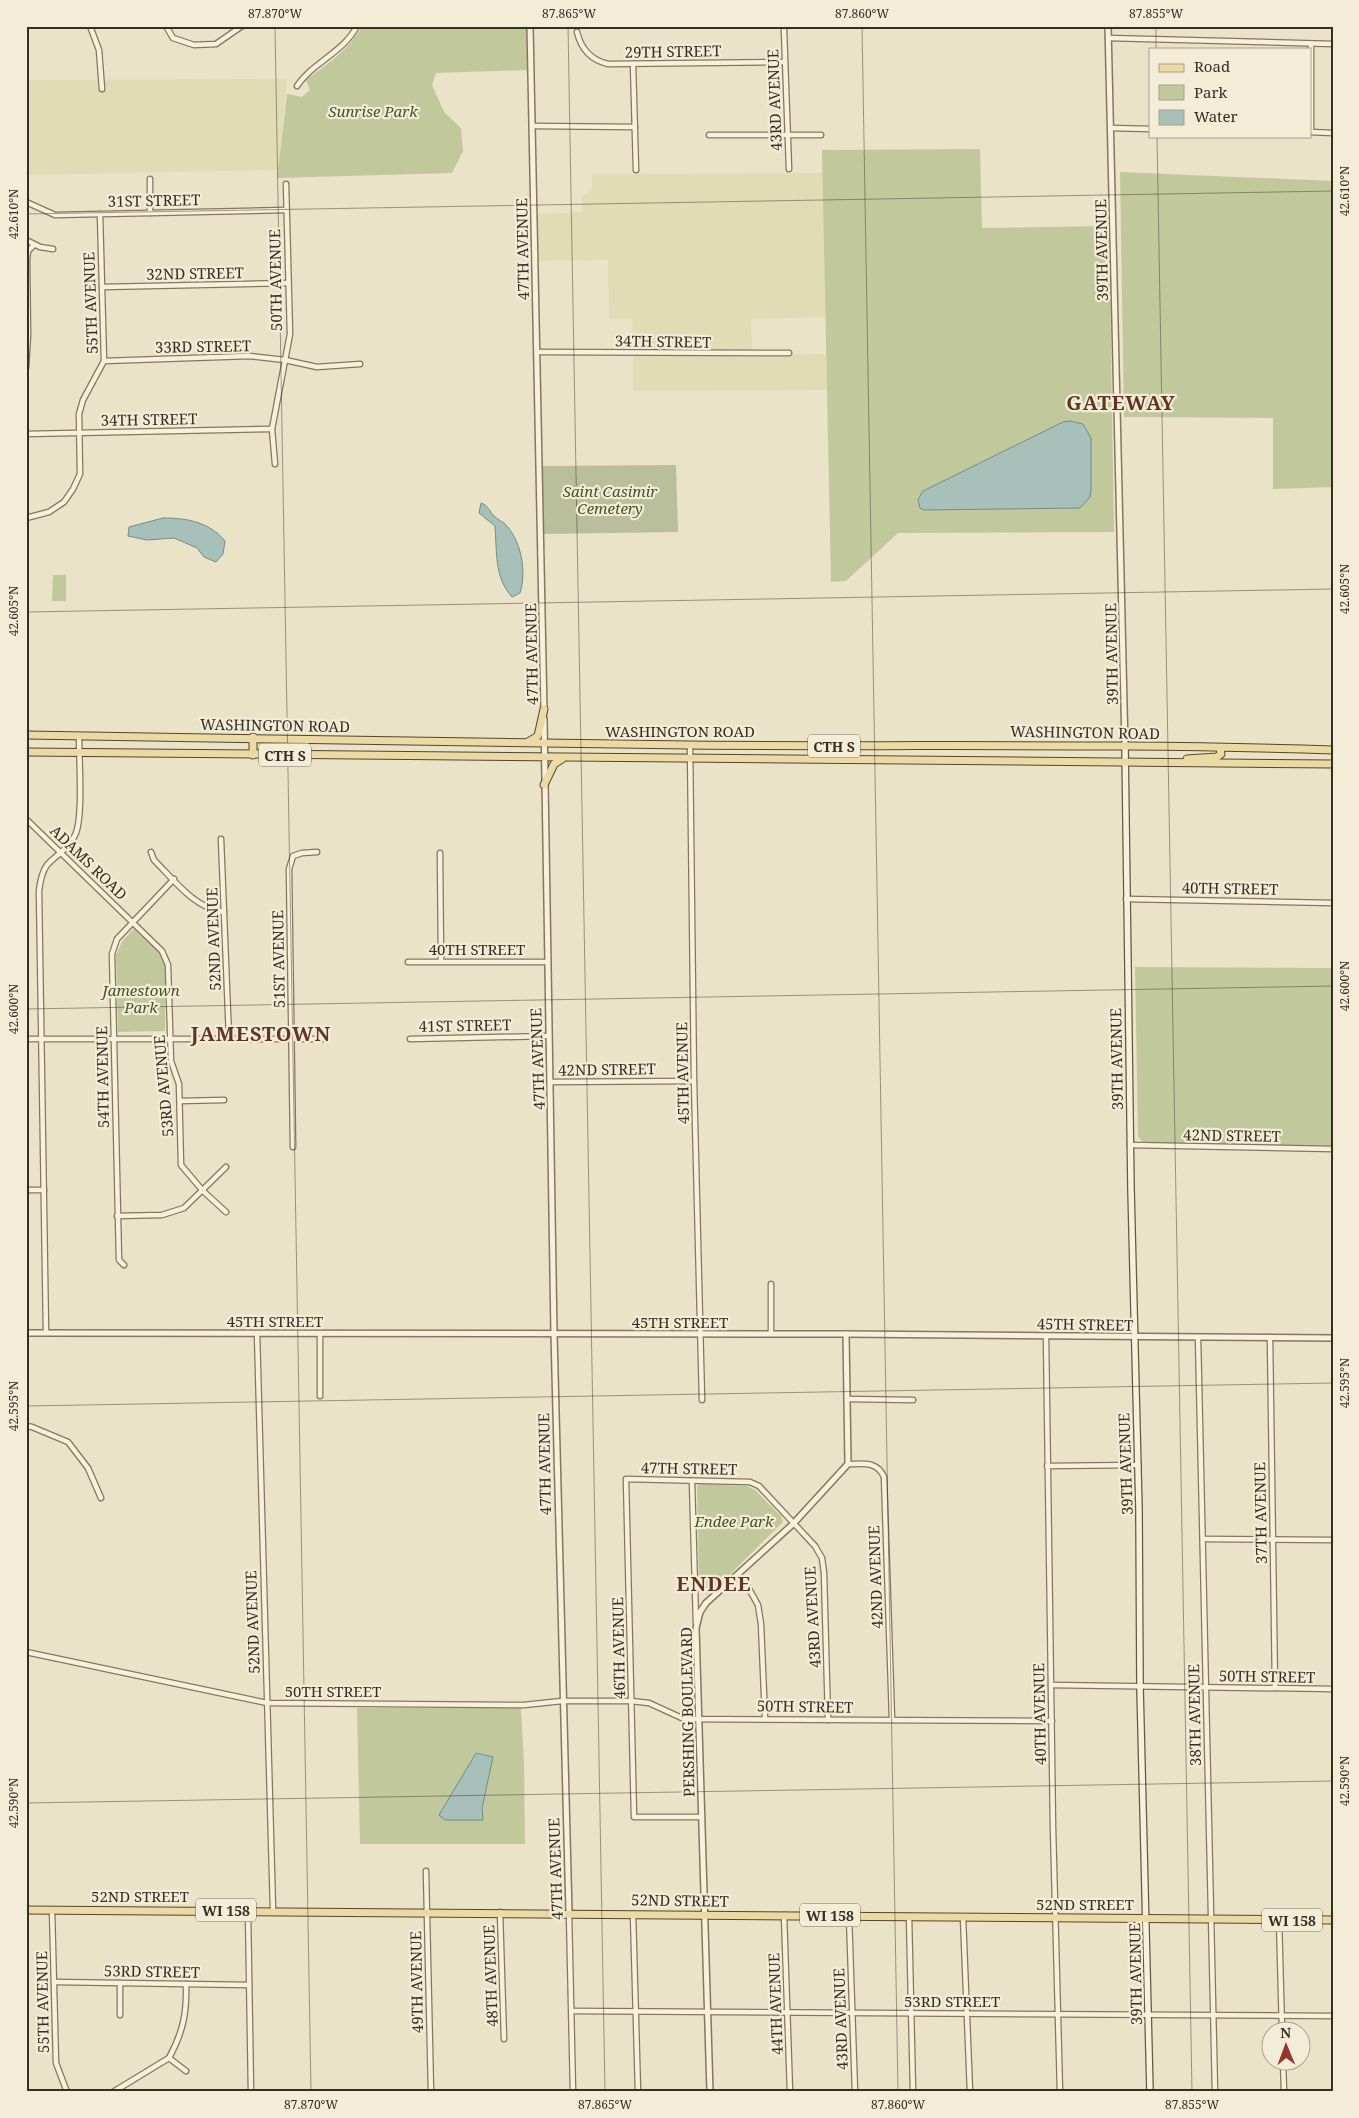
<svg xmlns="http://www.w3.org/2000/svg" width="1359" height="2118" viewBox="0 0 1359 2118" font-family="'Noto Serif',serif">
<rect width="100%" height="100%" fill="#ebe3c8"/>
<g fill="#e0ddb6">
<path d="M 287,79 L 278,170 L 26,175 L 26,80 Z"/>
<path d="M 823,173 L 826,317 L 751,319 L 752,353 L 633,351 L 632,319 L 609,319 L 608,260 L 537,261 L 537,214 L 582,212 L 582,197 L 592,189 L 592,174 Z"/>
<path d="M 633,354 L 716,356 L 826,354 L 827,390 L 633,391 Z"/>
</g>
<g fill="#c1c99c">
<path d="M 362,26 L 527,26 L 529,70 L 436,73 L 432,85 L 444,112 L 461,128 L 463,151 L 452,173 L 277,178 L 287,94 L 302,97 L 310,90 L 306,80 C 327,64 349,50 362,26 Z"/>
<path d="M 980,149 L 982,228 L 1109,226 L 1114,532 L 898,533 L 846,581 L 831,582 L 822,150 Z"/>
<path d="M 1120,172 L 1333,181 L 1333,487 L 1273,489 L 1273,418 L 1124,417 Z"/>
<path d="M 53,575 L 66,575 L 66,601 L 52,601 Z"/>
<path d="M 134,928 L 160,953 L 165,966 L 165,1031 L 118,1032 L 116,955 L 122,942 Z"/>
<path d="M 1135,967 L 1333,968 L 1333,1146 L 1144,1143 L 1138,1137 Z"/>
<path d="M 701,1484 L 747,1486 L 755,1490 L 781,1516 L 783,1522 L 712,1592 L 706,1594 L 702,1592 L 699,1586 L 697,1487 L 698,1485 Z"/>
<path d="M 357,1708 L 521,1708 L 524,1763 L 525,1844 L 360,1844 Z"/>
</g>
<path fill="#b8bf9a" d="M 676,465 L 678,532 L 544,534 L 542,466 Z"/>
<g fill="#a8c0ba" stroke="#6f8e88">
<path d="M 1070,421 L 1083,424 L 1091,438 L 1091,490 L 1090,497 L 1080,508 L 924,510 L 920,508 L 918,500 L 923,491 L 1063,422 Z"/>
<path d="M 481,503 C 489,506 489,511 494,516 C 497,519 501,521 504,523 C 521,539 527,571 520,593 L 512,597 C 494,577 497,551 495,526 L 479,513 Z"/>
<path d="M 163,518 C 187,518 209,522 225,541 L 223,554 L 216,562 L 204,557 L 197,548 L 174,538 L 147,540 L 128,536 L 129,527 Z"/>
<path d="M 476,1753 L 493,1757 L 482,1808 L 483,1820 L 445,1820 L 439,1815 Z"/>
</g>
<g fill="none" stroke-linecap="round" stroke-linejoin="round">
<g stroke="#86765e" stroke-width="7">
<g id="minor">
<path d="M 90,26 L 99,50 L 102,89"/>
<path d="M 166,26 L 173,38 L 194,45 L 216,44 L 242,26"/>
<path d="M 784,30 L 789,169"/>
<path d="M 577,32 C 581,49 591,60 608,64 L 785,62"/>
<path d="M 1108,38 L 1333,44"/>
<path d="M 1311,44 L 1311,132"/>
<path d="M 633,64 L 636,170"/>
<path d="M 297,86 C 313,62 343,53 357,26"/>
<path d="M 533,126 L 635,127"/>
<path d="M 1111,128 L 1150,129"/>
<path d="M 1310,132 L 1333,133"/>
<path d="M 709,135 L 821,135"/>
<path d="M 150,179 L 150,213"/>
<path d="M 26,202 L 55,215 L 285,210"/>
<path d="M 26,240 L 40,247 L 53,249"/>
<path d="M 102,287 L 288,283"/>
<path d="M 537,352 L 789,353"/>
<path d="M 104,361 L 250,356 L 285,360 L 317,367 L 360,364"/>
<path d="M 26,367 L 28,336 L 27,260 L 28,251 L 34,245"/>
<path d="M 26,434 L 272,429"/>
<path d="M 275,464 L 272,429 L 290,334 L 286,184"/>
<path d="M 26,518 L 49,512 L 64,502 L 73,489 L 80,474 L 79,414 L 83,400 L 104,361 L 100,214"/>
<path d="M 690,745 L 694,1081 L 702,1400"/>
<path d="M 26,819 L 162,951 L 168,965 L 171,1061 L 179,1084 L 181,1165 L 203,1191 L 226,1212"/>
<path d="M 221,839 L 229,1038"/>
<path d="M 151,852 L 154,860 C 174,880 195,909 224,912"/>
<path d="M 440,853 L 441,961"/>
<path d="M 1126,899 L 1333,903"/>
<path d="M 408,962 L 546,962"/>
<path d="M 26,1039 L 322,1039"/>
<path d="M 410,1039 L 549,1036"/>
<path d="M 551,1082 L 694,1081"/>
<path d="M 180,1101 L 224,1100"/>
<path d="M 1130,1145 L 1333,1149"/>
<path d="M 293,1147 L 289,869 L 293,856 L 302,853 L 317,852"/>
<path d="M 26,1190 L 44,1190"/>
<path d="M 117,1216 L 162,1215 L 184,1208 L 226,1167"/>
<path d="M 124,1265 L 119,1260 L 112,954 L 117,939 L 174,879"/>
<path d="M 771,1284 L 771,1334"/>
<path d="M 46,1333 L 39,891 C 40,882 42,872 47,865 C 56,855 71,847 76,833 C 83,814 79,759 79,736"/>
<path d="M 257,1333 L 273,1910"/>
<path d="M 1046,1336 L 1053,1828 L 1060,2092"/>
<path d="M 1198,1337 L 1215,2092"/>
<path d="M 1270,1337 L 1275,1688"/>
<path d="M 320,1396 L 320,1334"/>
<path d="M 847,1399 L 913,1400"/>
<path d="M 26,1426 L 32,1427 L 68,1442 L 88,1468 L 101,1498"/>
<path d="M 848,1464 C 864,1464 877,1461 884,1477 L 892,1719"/>
<path d="M 1047,1466 L 1138,1465"/>
<path d="M 692,1482 L 696,1623"/>
<path d="M 1203,1539 L 1333,1540"/>
<path d="M 736,1576 L 748,1587 L 758,1605 L 761,1624 L 765,1718"/>
<path d="M 26,1652 L 267,1703 L 524,1705 L 562,1701 L 631,1701 L 649,1703 L 684,1719 L 1052,1721"/>
<path d="M 1051,1685 L 1333,1689"/>
<path d="M 702,1817 L 634,1817 L 626,1479 L 750,1482 L 759,1486 L 815,1546 L 822,1558 L 824,1573 L 828,1720"/>
<path d="M 426,1871 L 431,2092"/>
<path d="M 52,1910 L 56,2063 L 67,2092"/>
<path d="M 248,1911 L 251,2092"/>
<path d="M 500,1912 L 504,2039"/>
<path d="M 569,1913 L 573,2092"/>
<path d="M 633,1914 L 638,2092"/>
<path d="M 784,1915 L 790,2092"/>
<path d="M 849,1916 L 855,2092"/>
<path d="M 909,1916 L 913,2092"/>
<path d="M 963,1917 L 970,2092"/>
<path d="M 1279,1919 L 1282,2030"/>
<path d="M 55,1982 L 249,1985"/>
<path d="M 572,2011 L 1333,2016"/>
<path d="M 120,2015 L 120,1983"/>
<path d="M 169,2058 C 183,2032 187,2013 186,1984"/>
<path d="M 169,2058 L 186,2071"/>
<path d="M 1283,2060 L 1284,2092"/>
<path d="M 113,2092 L 169,2058"/>
</g>
</g>
<g stroke="#86765e" stroke-width="8">
<g id="tertiary">
<path d="M 530,26 L 544,711"/>
<path d="M 1108,26 L 1125,746"/>
<path d="M 544,719 L 554,1334 L 569,1913"/>
<path d="M 26,1333 L 846,1334 L 1333,1338"/>
<path d="M 710,2092 L 696,1628 L 700,1612 L 706,1603 L 793,1524 L 848,1464 L 846,1334"/>
</g>
</g>
<g stroke="#685741" stroke-width="8">
<path id="secondary" d="M 1125,746 L 1131,1189 L 1139,1510 L 1140,1687 L 1150,2092"/>
</g>
<g stroke="#544432" stroke-width="9">
<g id="primary">
<path d="M 26,735 C 247,738 468,743 689,745 C 904,747 1118,743 1333,750"/>
<path d="M 253,737 L 253,755"/>
<path d="M 528,742 L 538,736 L 544,709"/>
<path d="M 26,752 L 1333,764"/>
<path d="M 1187,759 L 1217,757 L 1221,754 L 1220,748"/>
<path d="M 544,785 L 554,764 L 562,759"/>
<path d="M 26,1910 L 1333,1920"/>
</g>
</g>
<use href="#minor" stroke="#f7f0da" stroke-width="4.5"/>
<use href="#tertiary" stroke="#f7f0da" stroke-width="5"/>
<use href="#secondary" stroke="#f7f0da" stroke-width="5.5"/>
<use href="#primary" stroke="#ebdaa3" stroke-width="7"/>
</g>
<path fill="none" stroke="#372d21" stroke-width="1" stroke-opacity="0.45" d="M 275,26 L 311,2092M 568,26 L 605,2092M 862,26 L 898,2092M 1156,26 L 1156,49M 1157,136 L 1192,2092M 26,214 L 1333,191M 26,612 L 1333,589M 26,1009 L 1333,986M 26,1406 L 1333,1383M 26,1803 L 1333,1781"/>
<g text-anchor="middle" dominant-baseline="central" stroke-width="4.5" stroke-linejoin="round" paint-order="stroke">
<g fill="#f3edd7" stroke="#6f6758" stroke-width="1">
<rect x="808" y="734.5" width="52" height="23" rx="4"/>
<rect x="259" y="743.5" width="52" height="23" rx="4"/>
<rect x="196" y="1898.5" width="60" height="23" rx="4"/>
<rect x="800" y="1903.5" width="60" height="23" rx="4"/>
<rect x="1262" y="1908.5" width="60" height="23" rx="4"/>
</g>
<g font-size="14" font-weight="bold" fill="#372d21">
<text x="834" y="746">CTH S</text>
<text x="285" y="755">CTH S</text>
<text x="226" y="1910">WI 158</text>
<text x="830" y="1915">WI 158</text>
<text x="1292" y="1920">WI 158</text>
</g>
<g font-size="15" fill="#372d21" stroke="#f3edd7">
<text transform="translate(673 51) rotate(-1)">29TH STREET</text>
<text transform="translate(774 100) rotate(-92)">43RD AVENUE</text>
<text transform="translate(154 200) rotate(-1)">31ST STREET</text>
<text transform="translate(522 249) rotate(-91)">47TH AVENUE</text>
<text transform="translate(1101 250) rotate(-91)">39TH AVENUE</text>
<text transform="translate(195 273) rotate(-1)">32ND STREET</text>
<text transform="translate(275 280) rotate(-91)">50TH AVENUE</text>
<text transform="translate(90 303) rotate(-92)">55TH AVENUE</text>
<text transform="translate(663 341) rotate(1)">34TH STREET</text>
<text transform="translate(203 346) rotate(-1)">33RD STREET</text>
<text transform="translate(149 419) rotate(-1)">34TH STREET</text>
<text transform="translate(531 654) rotate(-91)">47TH AVENUE</text>
<text transform="translate(1111 654) rotate(-91)">39TH AVENUE</text>
<text transform="translate(275 725) rotate(1)">WASHINGTON ROAD</text>
<text x="680" y="731">WASHINGTON ROAD</text>
<text transform="translate(1085 732) rotate(1)">WASHINGTON ROAD</text>
<text transform="translate(89 862) rotate(44)">ADAMS ROAD</text>
<text transform="translate(1230 888) rotate(1)">40TH STREET</text>
<text transform="translate(213 939) rotate(-92)">52ND AVENUE</text>
<text x="477" y="949">40TH STREET</text>
<text transform="translate(278 959) rotate(-91)">51ST AVENUE</text>
<text transform="translate(465 1025) rotate(-1)">41ST STREET</text>
<text transform="translate(537 1059) rotate(-92)">47TH AVENUE</text>
<text transform="translate(1116 1059) rotate(-91)">39TH AVENUE</text>
<text transform="translate(607 1069) rotate(-1)">42ND STREET</text>
<text transform="translate(682 1073) rotate(-91)">45TH AVENUE</text>
<text transform="translate(102 1077) rotate(-91)">54TH AVENUE</text>
<text transform="translate(163 1086) rotate(-95)">53RD AVENUE</text>
<text transform="translate(1232 1135) rotate(1)">42ND STREET</text>
<text x="275" y="1321">45TH STREET</text>
<text x="680" y="1322">45TH STREET</text>
<text transform="translate(1085 1324) rotate(1)">45TH STREET</text>
<text transform="translate(544 1464) rotate(-91)">47TH AVENUE</text>
<text transform="translate(1125 1464) rotate(-92)">39TH AVENUE</text>
<text transform="translate(689 1468) rotate(1)">47TH STREET</text>
<text transform="translate(1260 1513) rotate(-91)">37TH AVENUE</text>
<text transform="translate(875 1577) rotate(-92)">42ND AVENUE</text>
<text transform="translate(812 1617) rotate(-93)">43RD AVENUE</text>
<text transform="translate(252 1622) rotate(-92)">52ND AVENUE</text>
<text transform="translate(618 1648) rotate(-91)">46TH AVENUE</text>
<text transform="translate(1267 1676) rotate(1)">50TH STREET</text>
<text x="333" y="1691">50TH STREET</text>
<text transform="translate(805 1706) rotate(1)">50TH STREET</text>
<text transform="translate(687 1712) rotate(-91)">PERSHING BOULEVARD</text>
<text transform="translate(1039 1714) rotate(-91)">40TH AVENUE</text>
<text transform="translate(1194 1715) rotate(-91)">38TH AVENUE</text>
<text transform="translate(555 1869) rotate(-92)">47TH AVENUE</text>
<text x="140" y="1896">52ND STREET</text>
<text transform="translate(680 1900) rotate(1)">52ND STREET</text>
<text x="1085" y="1904">52ND STREET</text>
<text transform="translate(152 1971) rotate(1)">53RD STREET</text>
<text transform="translate(1135 1974) rotate(-91)">39TH AVENUE</text>
<text transform="translate(490 1976) rotate(-92)">48TH AVENUE</text>
<text transform="translate(416 1982) rotate(-91)">49TH AVENUE</text>
<text x="952" y="2001">53RD STREET</text>
<text transform="translate(42 2002) rotate(-91)">55TH AVENUE</text>
<text transform="translate(775 2004) rotate(-92)">44TH AVENUE</text>
<text transform="translate(840 2019) rotate(-92)">43RD AVENUE</text>
</g>
<g font-size="15" font-style="italic" fill="#455229" stroke="#f3edd7">
<text x="373" y="111">Sunrise Park</text>
<text x="610" y="491">Saint Casimir<tspan x="610" dy="17">Cemetery</tspan></text>
<text x="141" y="990">Jamestown<tspan x="141" dy="17">Park</tspan></text>
<text x="734" y="1521">Endee Park</text>
</g>
<g font-size="20" font-weight="bold" letter-spacing="1" fill="#613423" stroke="#f3edd7">
<text x="1121" y="402">GATEWAY</text>
<text x="261" y="1033">JAMESTOWN</text>
<text x="714" y="1583">ENDEE</text>
</g>
</g>
<rect width="1359" height="2118" fill="none" stroke="#f3edd7" stroke-width="55"/>
<rect x="1149" y="48" width="162" height="90" fill="#f3edd7" stroke="#a8a08e"/>
<rect x="1159" y="64" width="25" height="8" fill="#ebdaa3" stroke="#a8a08e"/>
<text x="1194" y="72" font-size="15" fill="#372d21">Road</text>
<rect x="1159" y="85" width="25" height="15" fill="#c1c99c" stroke="#a8a08e"/>
<text x="1194" y="98" font-size="15" fill="#372d21">Park</text>
<rect x="1159" y="110" width="25" height="15" fill="#a8c0ba" stroke="#a8a08e"/>
<text x="1194" y="122" font-size="15" fill="#372d21">Water</text>
<g transform="translate(1286 2046) rotate(359)"><circle r="24" fill="#f3edd7" stroke="#a8a08e"/>
<path d="M0-4L9 19L0 12L-9 19Z" fill="#913832"/>
<text y="-8" font-size="14" font-weight="bold" text-anchor="middle" fill="#372d21">N</text>
</g>
<rect x="28" y="28" width="1304" height="2062" fill="none" stroke="#372d21" stroke-width="2"/>
<g font-size="12" text-anchor="middle" fill="#372d21">
<text x="275" y="18">87.870°W</text>
<text x="569" y="18">87.865°W</text>
<text x="862" y="18">87.860°W</text>
<text x="1156" y="18">87.855°W</text>
<text transform="translate(1345 191) rotate(-90)" y="4">42.610°N</text>
<text transform="translate(14 214) rotate(-90)" y="4">42.610°N</text>
<text transform="translate(1345 589) rotate(-90)" y="4">42.605°N</text>
<text transform="translate(14 611) rotate(-90)" y="4">42.605°N</text>
<text transform="translate(1345 986) rotate(-90)" y="4">42.600°N</text>
<text transform="translate(14 1009) rotate(-90)" y="4">42.600°N</text>
<text transform="translate(1345 1383) rotate(-90)" y="4">42.595°N</text>
<text transform="translate(14 1406) rotate(-90)" y="4">42.595°N</text>
<text transform="translate(1345 1781) rotate(-90)" y="4">42.590°N</text>
<text transform="translate(14 1803) rotate(-90)" y="4">42.590°N</text>
<text x="311" y="2109">87.870°W</text>
<text x="605" y="2109">87.865°W</text>
<text x="898" y="2109">87.860°W</text>
<text x="1192" y="2109">87.855°W</text>
</g>
</svg>
